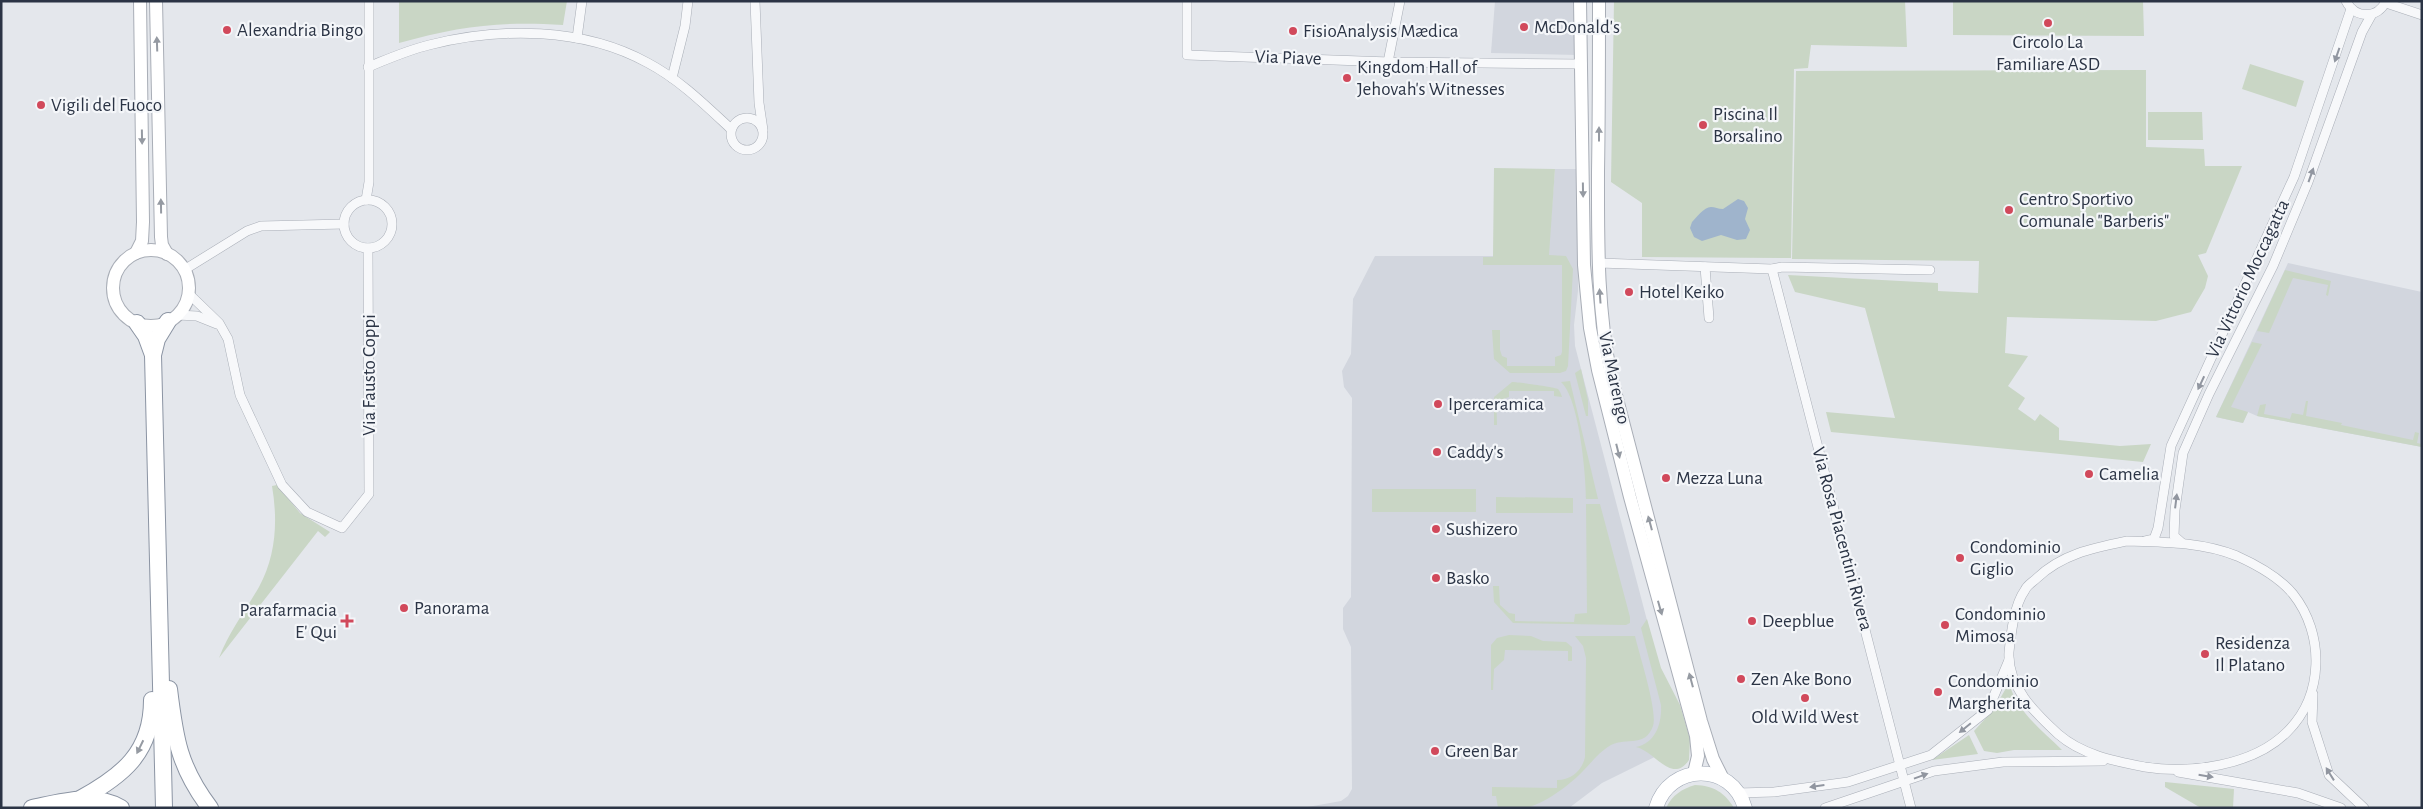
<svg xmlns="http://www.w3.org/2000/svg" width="2423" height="809" viewBox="0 0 2423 809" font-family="'Alegreya Sans',sans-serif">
<rect width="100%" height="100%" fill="#e4e7ec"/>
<g fill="#d2d6de">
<path d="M 1495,1 L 1574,1 L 1577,55 L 1491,53 Z"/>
<path d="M 1555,169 L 1578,169 L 1578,291 L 1574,325 L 1575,346 L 1659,666 L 1689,740 L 1602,783 L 1569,808 L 1302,808 L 1341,801 L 1348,796 L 1352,789 L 1351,647 L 1343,629 L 1343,608 L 1351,597 L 1352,398 L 1344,387 L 1342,371 L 1351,354 L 1353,299 L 1375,256 L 1548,256 Z"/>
<path d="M 2288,263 L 2422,292 L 2422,447 L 2257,416 L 2248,412 L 2243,423 L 2216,417 Z"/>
</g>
<g fill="#c9d6c5">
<path d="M 399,1 L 567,1 L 563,25 C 501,21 460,26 399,43 Z"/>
<path d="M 1614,1 L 1905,1 L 1907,47 L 1811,45 L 1808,68 L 1794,69 L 1791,258 L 1642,257 L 1642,203 L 1611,182 Z"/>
<path d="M 1953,1 L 2143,1 L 2144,36 L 1953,35 Z"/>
<path d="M 2250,64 L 2304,81 L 2296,107 L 2242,89 Z"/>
<path d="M 2146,70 L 2146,147 L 2204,149 L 2205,166 L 2242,166 L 2206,253 L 2198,255 L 2208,276 L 2205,288 L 2191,312 L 2156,321 L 2007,317 L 2005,353 L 2028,356 L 2008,386 L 2025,398 L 2018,409 L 2035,421 L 2040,414 L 2059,428 L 2059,440 L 2120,446 L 2151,444 L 2143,462 L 1831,432 L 1826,412 L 1895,418 L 1865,308 L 1795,292 L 1788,275 L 1938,283 L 1938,291 L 1978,293 L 1979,261 L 1792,259 L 1796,71 Z"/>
<path d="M 2148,112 L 2202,112 L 2203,140 L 2148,140 Z"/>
<path d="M 1494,168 L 1555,169 L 1549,255 L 1566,256 L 1573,269 L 1568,366 L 1566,371 L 1560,373 L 1510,373 L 1494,359 L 1492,330 L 1500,330 L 1500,350 L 1502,356 L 1507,358 L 1507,366 L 1555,366 L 1555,357 L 1561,355 L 1562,352 L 1562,265 L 1483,265 L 1483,257 L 1493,257 Z"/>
<path d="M 2285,270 L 2331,281 L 2328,296 L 2326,295 L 2328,285 L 2293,278 L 2269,333 L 2257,331 Z"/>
<path d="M 2252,342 L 2262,344 L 2231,407 L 2248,412 L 2243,423 L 2216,417 Z"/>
<path d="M 1581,369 L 1588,400 L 1588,416 L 1586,416 L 1575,373 Z"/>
<path d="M 1570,381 L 1598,499 L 1586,499 C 1586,473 1579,398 1561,382 Z"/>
<path d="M 1512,382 C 1518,382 1555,387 1558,389 C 1560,391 1561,394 1562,397 L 1554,396 L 1554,391 L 1509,391 L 1509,397 C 1494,401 1497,412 1497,425 L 1494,425 L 1494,397 Z"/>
<path d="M 2306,401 L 2308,401 L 2306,416 L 2342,423 L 2341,425 L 2413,440 L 2415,432 L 2419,433 L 2417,443 L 2422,444 L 2422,447 L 2257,416 L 2260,405 L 2266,404 L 2264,414 L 2290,419 L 2292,413 L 2303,415 Z"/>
<path d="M 277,485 L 300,513 L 330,532 L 325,537 L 318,531 L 219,658 C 229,632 245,611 259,587 C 276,556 278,521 272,486 Z"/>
<rect x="1372" y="489" width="104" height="23"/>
<path d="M 1496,497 L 1573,498 L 1573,513 L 1496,513 Z"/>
<path d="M 1586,504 L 1600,504 L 1630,617 L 1630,623 L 1626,625 L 1513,623 L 1494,602 L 1493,586 L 1499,586 L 1500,605 L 1509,613 L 1515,614 L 1515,621 L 1574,622 L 1575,614 L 1587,613 Z"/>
<path d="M 1647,619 L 1661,668 L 1680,705 L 1690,739 L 1689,760 C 1672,785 1655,751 1636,747 C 1656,743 1662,723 1661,705 L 1641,628 Z"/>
<path d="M 1509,635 L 1531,636 L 1543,641 L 1566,642 L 1572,647 L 1572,661 L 1568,661 L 1568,651 L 1505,650 L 1504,660 L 1494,669 L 1493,690 L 1491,690 L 1491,645 L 1497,638 Z"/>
<path d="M 1575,636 L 1635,636 C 1639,654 1658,711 1653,726 C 1645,748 1627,737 1611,745 C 1599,752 1592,762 1583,771 C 1571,784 1543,805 1525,808 C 1517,809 1507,808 1498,808 L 1496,796 L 1492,796 L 1492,787 L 1557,788 L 1557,780 C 1571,780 1582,771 1585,757 L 1586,658 L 1583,646 Z"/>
<path d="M 2009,683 C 2017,712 2042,730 2062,750 L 2014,750 L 1997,753 L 1984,751 L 1974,731 L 1994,709 Z"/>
<path d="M 1969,735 L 1978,754 L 1932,760 Z"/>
<path d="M 2165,782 L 2234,789 L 2233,808 L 2201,808 L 2165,787 Z"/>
<path d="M 1695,785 C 1714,786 1724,792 1734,808 L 1666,808 C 1672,795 1682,789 1695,785 Z"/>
</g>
<path fill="#9fb4cc" d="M 1738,199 L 1744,201 L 1748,208 L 1745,219 L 1750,230 L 1746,239 L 1737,240 L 1721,235 L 1702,241 L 1694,237 L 1690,228 L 1692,222 C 1696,218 1704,207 1711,207 C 1715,207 1718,209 1723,209 Z"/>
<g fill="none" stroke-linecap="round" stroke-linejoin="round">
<g stroke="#a9aeb7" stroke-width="10">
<g id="street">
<path d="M 755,1 L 759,103 L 763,130"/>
<path d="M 1187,1 L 1187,55 L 1390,62 L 1582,64"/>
<path d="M 2346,1 C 2355,19 2378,19 2386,1"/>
<path d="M 2386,3 L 2422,15"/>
<path d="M 577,38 L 582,1"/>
<path d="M 1388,62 L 1400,1"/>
<path d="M 368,67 C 388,59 408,50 429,45 C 500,27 583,27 648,63 C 680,80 705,105 731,129"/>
<path d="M 672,78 L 685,26 L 688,1"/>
<circle cx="747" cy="134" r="16"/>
<path d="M 366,200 L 369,182 L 369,1"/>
<circle cx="368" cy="224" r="24"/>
<path d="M 1599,263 L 1772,269 L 1782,267 L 1930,270"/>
<path d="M 1705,267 L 1709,318"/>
<path d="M 1772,269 L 1911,808"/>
<path d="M 184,270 L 247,231 L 261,226 L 344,224"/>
<path d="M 188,293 L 219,323 L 228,339 L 240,395 L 282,485 L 307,512 L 342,528 L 369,494 L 368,248"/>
<path d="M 177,315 L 197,316 L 217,324"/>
<path d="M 2127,541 C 2164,542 2202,542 2237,556 C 2257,565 2279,577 2293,594 C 2325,634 2324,696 2287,732 C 2253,766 2190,774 2145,767 C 2114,761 2082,755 2058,734 C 2035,713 2007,686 2009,652 C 2011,634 2014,605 2025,590 C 2027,585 2033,582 2037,578 C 2062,554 2093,548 2127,541 Z"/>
<path d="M 2145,541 L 2154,539 L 2158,528 L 2171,446 L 2294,177 L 2351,9"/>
<path d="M 2182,543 L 2174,536 L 2175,510 L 2183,453 L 2209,394 L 2273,266 L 2308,182 L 2362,32 L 2372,14"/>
<path d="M 2313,694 L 2312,722 L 2329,775 L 2364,808"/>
<path d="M 2178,772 L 2298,793 L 2341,808"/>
<path d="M 1738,793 L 1774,792 L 1848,782 L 1931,755 L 1988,710 L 2009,660"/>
<path d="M 1825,808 L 1934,771 L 2003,762 L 2103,761"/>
</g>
</g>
<g stroke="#a9aeb7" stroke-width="14">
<g id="secondary">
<path d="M 156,1 L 161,237 L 162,245 L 167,254"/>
<path d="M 1580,1 L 1584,265 L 1590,328 L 1598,370 L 1630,497 L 1696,736 L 1698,756 L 1694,773"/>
<path d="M 1599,1 C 1599,58 1599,115 1598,172 C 1598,241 1597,308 1611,376 L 1701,721 L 1713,759 L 1723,779"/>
<circle cx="151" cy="288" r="38"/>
<path d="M 136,253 L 142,241 L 143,222 L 140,1"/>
</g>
</g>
<g stroke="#a3abb8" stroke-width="15">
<path id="primary" d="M 1656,808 C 1669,763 1732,761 1745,808"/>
</g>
<g stroke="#8b94a3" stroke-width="18">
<g id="highway">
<path d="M 137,323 L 146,336 L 153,355"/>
<path d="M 169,689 C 175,739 179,767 210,808"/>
<path d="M 80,799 C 122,776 152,753 152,700"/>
<path d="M 32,808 C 61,802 93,792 121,808"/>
<path d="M 164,808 L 153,355 L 157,339 L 168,321"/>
</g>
</g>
<use href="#street" stroke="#f7f8fa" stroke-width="9"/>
<use href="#secondary" stroke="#fff" stroke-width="12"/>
<use href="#primary" stroke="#fff" stroke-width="14"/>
<use href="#highway" stroke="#fff" stroke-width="16"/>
</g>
<defs><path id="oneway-solid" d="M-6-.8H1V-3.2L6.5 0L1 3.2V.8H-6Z" transform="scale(1.25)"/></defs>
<g fill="#959aa2">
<use href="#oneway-solid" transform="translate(157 44) rotate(-92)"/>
<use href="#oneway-solid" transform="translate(1599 134) rotate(-90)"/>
<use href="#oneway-solid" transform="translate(142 137) rotate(89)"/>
<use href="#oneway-solid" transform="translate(1583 190) rotate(89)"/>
<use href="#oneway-solid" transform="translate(161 206) rotate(-91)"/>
<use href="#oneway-solid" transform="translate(1600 296) rotate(-94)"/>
<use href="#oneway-solid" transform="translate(1618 451) rotate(76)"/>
<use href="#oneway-solid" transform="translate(1650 523) rotate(-105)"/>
<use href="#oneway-solid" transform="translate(1660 608) rotate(74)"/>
<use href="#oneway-solid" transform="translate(1691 680) rotate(-105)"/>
<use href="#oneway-solid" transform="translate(140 747) rotate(116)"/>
</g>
<g fill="#9196a0">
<use href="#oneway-solid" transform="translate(2337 55) rotate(109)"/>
<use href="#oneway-solid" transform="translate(2311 175) rotate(-70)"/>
<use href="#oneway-solid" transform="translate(2201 383) rotate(115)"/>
<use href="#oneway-solid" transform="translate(2176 501) rotate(-83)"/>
<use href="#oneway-solid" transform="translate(1965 728) rotate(141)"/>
<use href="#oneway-solid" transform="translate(2330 774) rotate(-122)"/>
<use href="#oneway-solid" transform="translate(1921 776) rotate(-20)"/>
<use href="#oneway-solid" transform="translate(2206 776) rotate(9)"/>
<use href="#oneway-solid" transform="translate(1817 786) rotate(172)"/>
</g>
<g fill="#d1495b" stroke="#f4f6f9" stroke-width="2">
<circle cx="2048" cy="23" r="5"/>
<circle cx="1524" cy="27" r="5"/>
<circle cx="227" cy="30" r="5"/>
<circle cx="1293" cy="31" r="5"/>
<circle cx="1347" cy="78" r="5"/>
<circle cx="41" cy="105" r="5"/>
<circle cx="1703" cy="125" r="5"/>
<circle cx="2009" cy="210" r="5"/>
<circle cx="1629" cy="292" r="5"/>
<circle cx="1438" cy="404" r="5"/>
<circle cx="1437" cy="452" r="5"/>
<circle cx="2089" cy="474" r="5"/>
<circle cx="1666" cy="478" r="5"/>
<circle cx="1436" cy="529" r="5"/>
<circle cx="1960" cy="558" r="5"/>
<circle cx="1436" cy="578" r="5"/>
<circle cx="404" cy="608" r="5"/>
<path d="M344.5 613.5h5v5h5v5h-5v5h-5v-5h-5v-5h5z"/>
<circle cx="1752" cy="621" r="5"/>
<circle cx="1945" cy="625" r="5"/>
<circle cx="2205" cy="654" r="5"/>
<circle cx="1741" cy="679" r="5"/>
<circle cx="1938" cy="692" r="5"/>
<circle cx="1805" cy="698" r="5"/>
<circle cx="1435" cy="751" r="5"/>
</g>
<g text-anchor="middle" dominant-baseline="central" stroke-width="4.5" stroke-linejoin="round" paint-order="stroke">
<g font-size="19" fill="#2b3445" stroke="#f4f6f9" text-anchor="start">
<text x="1534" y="27">McDonald's</text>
<text x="237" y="30">Alexandria Bingo</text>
<text x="1303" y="31">FisioAnalysis Mædica</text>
<text x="2048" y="42" text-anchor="middle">Circolo La<tspan x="2048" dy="22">Familiare ASD</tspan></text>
<text x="1357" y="67">Kingdom Hall of<tspan x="1357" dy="22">Jehovah's Witnesses</tspan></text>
<text x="51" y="105">Vigili del Fuoco</text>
<text x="1713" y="114">Piscina Il<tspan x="1713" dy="22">Borsalino</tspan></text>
<text x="2019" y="199">Centro Sportivo<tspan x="2019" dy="22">Comunale "Barberis"</tspan></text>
<text x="1639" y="292">Hotel Keiko</text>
<text x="1448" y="404">Iperceramica</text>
<text x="1447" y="452">Caddy's</text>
<text x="2099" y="474">Camelia</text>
<text x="1676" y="478">Mezza Luna</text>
<text x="1446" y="529">Sushizero</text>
<text x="1970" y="547">Condominio<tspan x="1970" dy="22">Giglio</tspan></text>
<text x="1446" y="578">Basko</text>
<text x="414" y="608">Panorama</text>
<text x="337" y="610" text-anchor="end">Parafarmacia<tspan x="337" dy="22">E' Qui</tspan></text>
<text x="1955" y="614">Condominio<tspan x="1955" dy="22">Mimosa</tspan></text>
<text x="1762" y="621">Deepblue</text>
<text x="2215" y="643">Residenza<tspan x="2215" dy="22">Il Platano</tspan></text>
<text x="1751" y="679">Zen Ake Bono</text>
<text x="1948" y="681">Condominio<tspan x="1948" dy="22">Margherita</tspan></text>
<text x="1805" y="717" text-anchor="middle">Old Wild West</text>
<text x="1445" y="751">Green Bar</text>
</g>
<g font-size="19" fill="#2b3445" stroke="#f4f6f9">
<text transform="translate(1288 58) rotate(2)">Via Piave</text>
<text transform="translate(2248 279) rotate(-65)">Via Vittorio Moccagatta</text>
<text transform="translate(369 375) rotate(-90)">Via Fausto Coppi</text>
<text transform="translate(1614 378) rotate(78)">Via Marengo</text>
<text transform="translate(1842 539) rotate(75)">Via Rosa Piacentini Rivera</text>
</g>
</g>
<rect width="2423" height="809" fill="none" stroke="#2b3445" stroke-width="5"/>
</svg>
